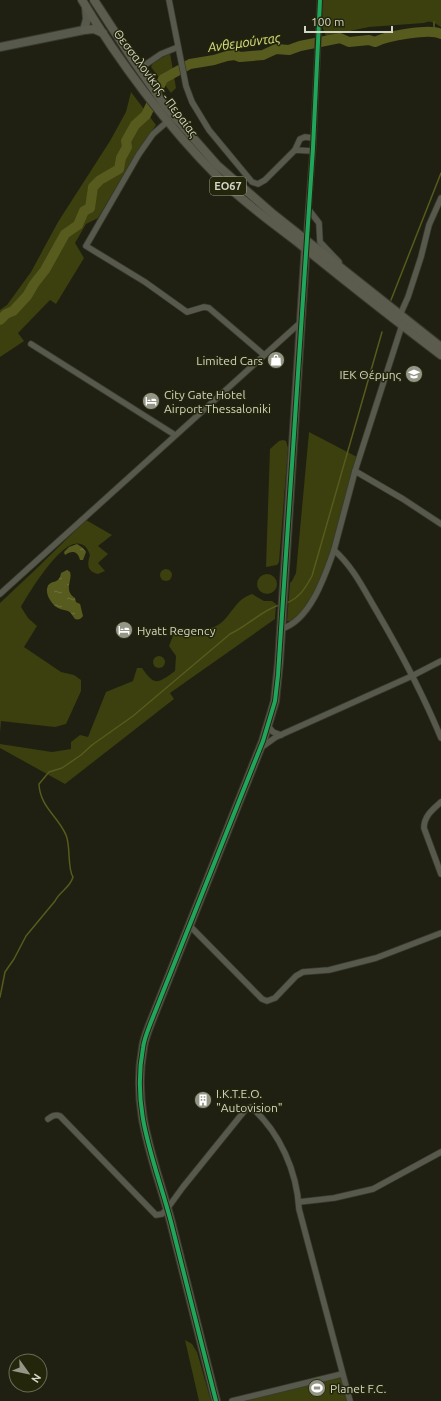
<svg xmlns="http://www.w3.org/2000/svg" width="441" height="1401" viewBox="0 0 441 1401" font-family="Ubuntu,sans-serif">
<defs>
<pattern id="water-ripples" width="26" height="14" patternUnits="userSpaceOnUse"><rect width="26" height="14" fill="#575b1d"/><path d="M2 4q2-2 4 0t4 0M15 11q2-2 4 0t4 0" fill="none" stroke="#6e723c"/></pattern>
</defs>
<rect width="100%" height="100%" fill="#1f2011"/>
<g fill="#3c3f0e">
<path d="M 323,0 L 441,0 L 441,27 C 435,23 432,20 424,23 L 369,27 L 326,36 L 323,29 Z"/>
<path d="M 170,53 L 176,88 L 171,93 L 151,67 L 153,63 Z"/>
<path d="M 131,92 L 156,125 L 137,152 L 98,218 L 86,224 L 75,243 L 84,258 L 56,304 L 50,300 L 18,333 L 24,341 L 0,357 L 0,310 L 7,305 L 31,272 L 58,222 L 110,141 L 126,112 Z"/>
<path d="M 309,432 L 357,457 L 326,567 L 307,607 L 295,621 L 287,621 L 290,583 L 292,581 L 296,573 Z"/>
<path d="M 283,440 L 286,441 L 288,448 L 279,562 L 277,565 L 266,567 L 270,449 L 279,441 Z"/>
<path d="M 86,520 L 112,535 L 98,546 L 108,554 L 98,563 L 105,571 L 98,574 C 87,571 87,565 90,555 C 88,550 86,545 80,544 C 62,538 29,593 21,607 L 28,618 L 37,626 L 24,647 L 61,672 L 74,675 L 81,680 L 81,691 L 66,724 L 55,727 L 1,721 L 0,733 L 0,603 L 34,571 Z"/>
<circle cx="166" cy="575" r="6"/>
<circle cx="267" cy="584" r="10"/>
<path d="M 252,594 L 264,601 L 272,601 L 276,604 L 275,619 L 170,693 L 174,699 L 65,784 L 0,748 L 0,744 L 52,752 L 71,749 L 71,742 L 80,735 L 88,737 L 106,692 L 133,681 L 137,668 L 142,668 C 155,687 158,683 175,671 L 176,656 L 169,646 L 176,628 C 188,628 202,631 214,627 C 229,622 234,599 252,594 Z"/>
<circle cx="159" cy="662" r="6"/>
<path d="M 185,1340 L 192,1344 L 197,1352 L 211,1401 L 199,1401 Z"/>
<path d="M 341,1376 L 347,1401 L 238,1401 Z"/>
</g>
<g fill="url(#water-ripples)">
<path d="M 77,544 L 83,548 L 86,552 L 83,560 L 80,560 C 78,551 72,550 65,555 L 64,552 L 69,547 Z"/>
<path d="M 67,570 L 70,572 C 73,580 63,590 75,598 L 76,602 L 80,604 L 83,616 C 81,619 79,620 75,619 L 70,612 C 66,610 62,610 58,608 C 52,605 44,593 48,586 C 52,579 59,585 61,573 Z"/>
</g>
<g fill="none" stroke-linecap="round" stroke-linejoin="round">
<g stroke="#575b1d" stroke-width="1.5">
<path d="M 434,22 L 434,29 L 437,32"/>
<path d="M 391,300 L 441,173"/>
<path d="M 286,603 C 299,599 306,587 312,576 L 382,332"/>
<path d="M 0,997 L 5,972 L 14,959 L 26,936 L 55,901 C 60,891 70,888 73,877 C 67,868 71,847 66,835 C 58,816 40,807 39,784 L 49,772 L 62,768 L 81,755 L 92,745 L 133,716 L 230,634 C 248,626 259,612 279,605"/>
</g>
<path stroke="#575b1d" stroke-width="10" d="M 0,320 L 6,314 L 13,311 L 27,296 L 34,284 L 45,270 L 65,234 L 78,225 L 84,211 L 90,208 L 93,187 L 100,180 L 119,169 L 121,158 L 127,147 L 126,141 L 135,125 L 146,115 L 163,79 L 190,64 L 214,60 L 227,56 L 235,55 L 240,57 L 263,55 L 276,49 L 289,50 L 300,46 L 340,38 L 349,42 L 369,40 L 375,42 C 386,36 431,28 441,34"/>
<g stroke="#393a2f" stroke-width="7">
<g id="street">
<path d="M 169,0 L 186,86 L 192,102 L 209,130 L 252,182 L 258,184 L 265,180 L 295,150 L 312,151"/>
<path d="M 139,69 L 161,54 L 178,47"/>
<path d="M 168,121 L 153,134 L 139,154 L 86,246 L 145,282 L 187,312 L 204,307 L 209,308 L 264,355"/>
<path d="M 295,150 L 300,139 L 305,137 L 313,138"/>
<path d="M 309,210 L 319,223 L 320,242 L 339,262"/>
<path d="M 306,241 L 313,148 L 320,0"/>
<path d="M 400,315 L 408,297 L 421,257 L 429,225 L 441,198"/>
<path d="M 31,344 L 175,435"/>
<path d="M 355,471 L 403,499 L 441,524"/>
<path d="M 334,550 L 355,471 L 402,325"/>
<path d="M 0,594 L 301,322"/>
<path d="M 281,629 C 310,621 325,576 334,550 C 353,567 363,588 376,610 C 400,651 423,694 441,738"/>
<path d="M 268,726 L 273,732 L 281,735"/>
<path d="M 262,747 L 276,737 L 412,676 L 441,661"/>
<path d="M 441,802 C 433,809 424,816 424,828 L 441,874"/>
<path d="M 189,925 L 262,999 L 267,1001 L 275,998 L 296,976 L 303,972 L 329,970 L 376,958 L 441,933"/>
<path d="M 48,1119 C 52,1116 55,1114 60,1116 L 156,1215 L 162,1214 L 167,1209 L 183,1187 L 246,1109 L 251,1107 C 280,1132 297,1172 299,1209 L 350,1401"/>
<path d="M 299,1202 L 334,1198 L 373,1189 L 441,1152"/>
<path d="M 232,1401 L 342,1374"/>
</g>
</g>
<g stroke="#393a2f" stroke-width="10">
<g id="secondary">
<path d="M 0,47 L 84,30 L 87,19 L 86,7"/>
<path d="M 216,1401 C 201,1341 186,1282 171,1222 C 155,1161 131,1112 143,1048 C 144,1039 148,1030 151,1022 L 263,741 L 275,701 L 279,662 L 306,243"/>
</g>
</g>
<g stroke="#393a2f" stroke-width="10">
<g id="primary">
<path d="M 82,0 C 119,62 168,127 219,178 C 242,201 270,221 296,241 C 344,280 392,318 441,355"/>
<path d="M 94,0 L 133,60 L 165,106 L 217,165 L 273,214 L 441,347"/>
<path d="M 84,30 L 94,29 L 103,33"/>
</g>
</g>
<use href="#street" stroke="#58594d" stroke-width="5.5"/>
<use href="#secondary" stroke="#58594d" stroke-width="8"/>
<use href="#primary" stroke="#5b5c4d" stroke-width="8"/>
<g stroke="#24260b" stroke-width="6">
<path id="cycleway" d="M 216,1401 C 201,1341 186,1282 171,1222 C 155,1161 131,1112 143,1048 C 144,1039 148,1030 151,1022 L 263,741 L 275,701 L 278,675 L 313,148 L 320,0"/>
</g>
<use href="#cycleway" stroke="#20a55d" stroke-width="4"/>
</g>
<defs>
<g id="shop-disc" transform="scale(0.9)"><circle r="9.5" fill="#949686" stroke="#24260b"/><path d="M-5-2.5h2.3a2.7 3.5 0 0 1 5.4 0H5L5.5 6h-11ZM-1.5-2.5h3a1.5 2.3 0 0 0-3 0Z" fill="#fff"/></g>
<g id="school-disc" transform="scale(0.9)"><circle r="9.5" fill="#949686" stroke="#24260b"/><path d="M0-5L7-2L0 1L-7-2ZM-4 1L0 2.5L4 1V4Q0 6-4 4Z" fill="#fff"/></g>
<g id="hotel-disc" transform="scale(0.9)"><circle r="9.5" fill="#949686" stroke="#24260b"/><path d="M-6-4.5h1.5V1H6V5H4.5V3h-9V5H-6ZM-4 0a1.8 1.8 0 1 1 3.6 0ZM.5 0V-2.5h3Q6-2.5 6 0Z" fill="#fff"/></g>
<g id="building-disc" transform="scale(0.9)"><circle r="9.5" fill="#949686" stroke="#24260b"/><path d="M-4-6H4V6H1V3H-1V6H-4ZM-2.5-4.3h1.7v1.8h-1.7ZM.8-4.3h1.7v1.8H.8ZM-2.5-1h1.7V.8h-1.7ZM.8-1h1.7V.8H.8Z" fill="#fff"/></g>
<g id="stadium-disc" transform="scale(0.9)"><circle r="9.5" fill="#949686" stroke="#24260b"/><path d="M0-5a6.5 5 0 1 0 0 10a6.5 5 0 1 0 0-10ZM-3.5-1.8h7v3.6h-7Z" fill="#fff"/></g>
</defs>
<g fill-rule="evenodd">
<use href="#shop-disc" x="276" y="360"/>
<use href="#school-disc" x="414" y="374"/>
<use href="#hotel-disc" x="151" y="401"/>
<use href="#hotel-disc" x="124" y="630"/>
<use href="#building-disc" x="203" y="1100"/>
<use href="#stadium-disc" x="317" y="1388"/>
</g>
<g text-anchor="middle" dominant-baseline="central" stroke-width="3" stroke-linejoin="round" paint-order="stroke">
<rect fill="#24260b" stroke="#9ea08d" stroke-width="1" x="210" y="177" width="36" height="18" rx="3"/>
<g font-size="11" font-weight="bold" fill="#d3d5c5">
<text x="228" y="186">ΕΟ67</text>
</g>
<g font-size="12" fill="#d3d5c5" stroke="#24260b">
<text transform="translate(156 83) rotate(53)">Θεσσαλονίκης - Περαίας</text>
</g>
<g font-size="12" fill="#d3d5c5" stroke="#24260b" text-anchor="start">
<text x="263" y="360" text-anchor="end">Limited Cars</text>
<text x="401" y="374" text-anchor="end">ΙΕΚ Θέρμης</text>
<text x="164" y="394">City Gate Hotel<tspan x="164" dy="14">Airport Thessaloniki</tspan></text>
<text x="137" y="630">Hyatt Regency</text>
<text x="216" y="1093">I.Κ.Τ.Ε.Ο.<tspan x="216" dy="14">"Autovision"</tspan></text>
<text x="330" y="1388">Planet F.C.</text>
</g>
<g font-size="13" font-style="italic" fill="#d8e082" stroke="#24260b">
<text transform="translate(244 42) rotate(-8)">Ανθεμούντας</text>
</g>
</g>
<g transform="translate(28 1373) rotate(123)"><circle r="19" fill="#24260b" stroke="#6a6c55"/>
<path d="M0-3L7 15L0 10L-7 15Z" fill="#949686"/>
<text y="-6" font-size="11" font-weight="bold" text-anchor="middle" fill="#d3d5c5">N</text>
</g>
<path d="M305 26v6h87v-6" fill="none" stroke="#d3d5c5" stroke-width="2"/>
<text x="311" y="26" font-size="12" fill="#d3d5c5" stroke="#24260b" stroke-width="3" paint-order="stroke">100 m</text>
</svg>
